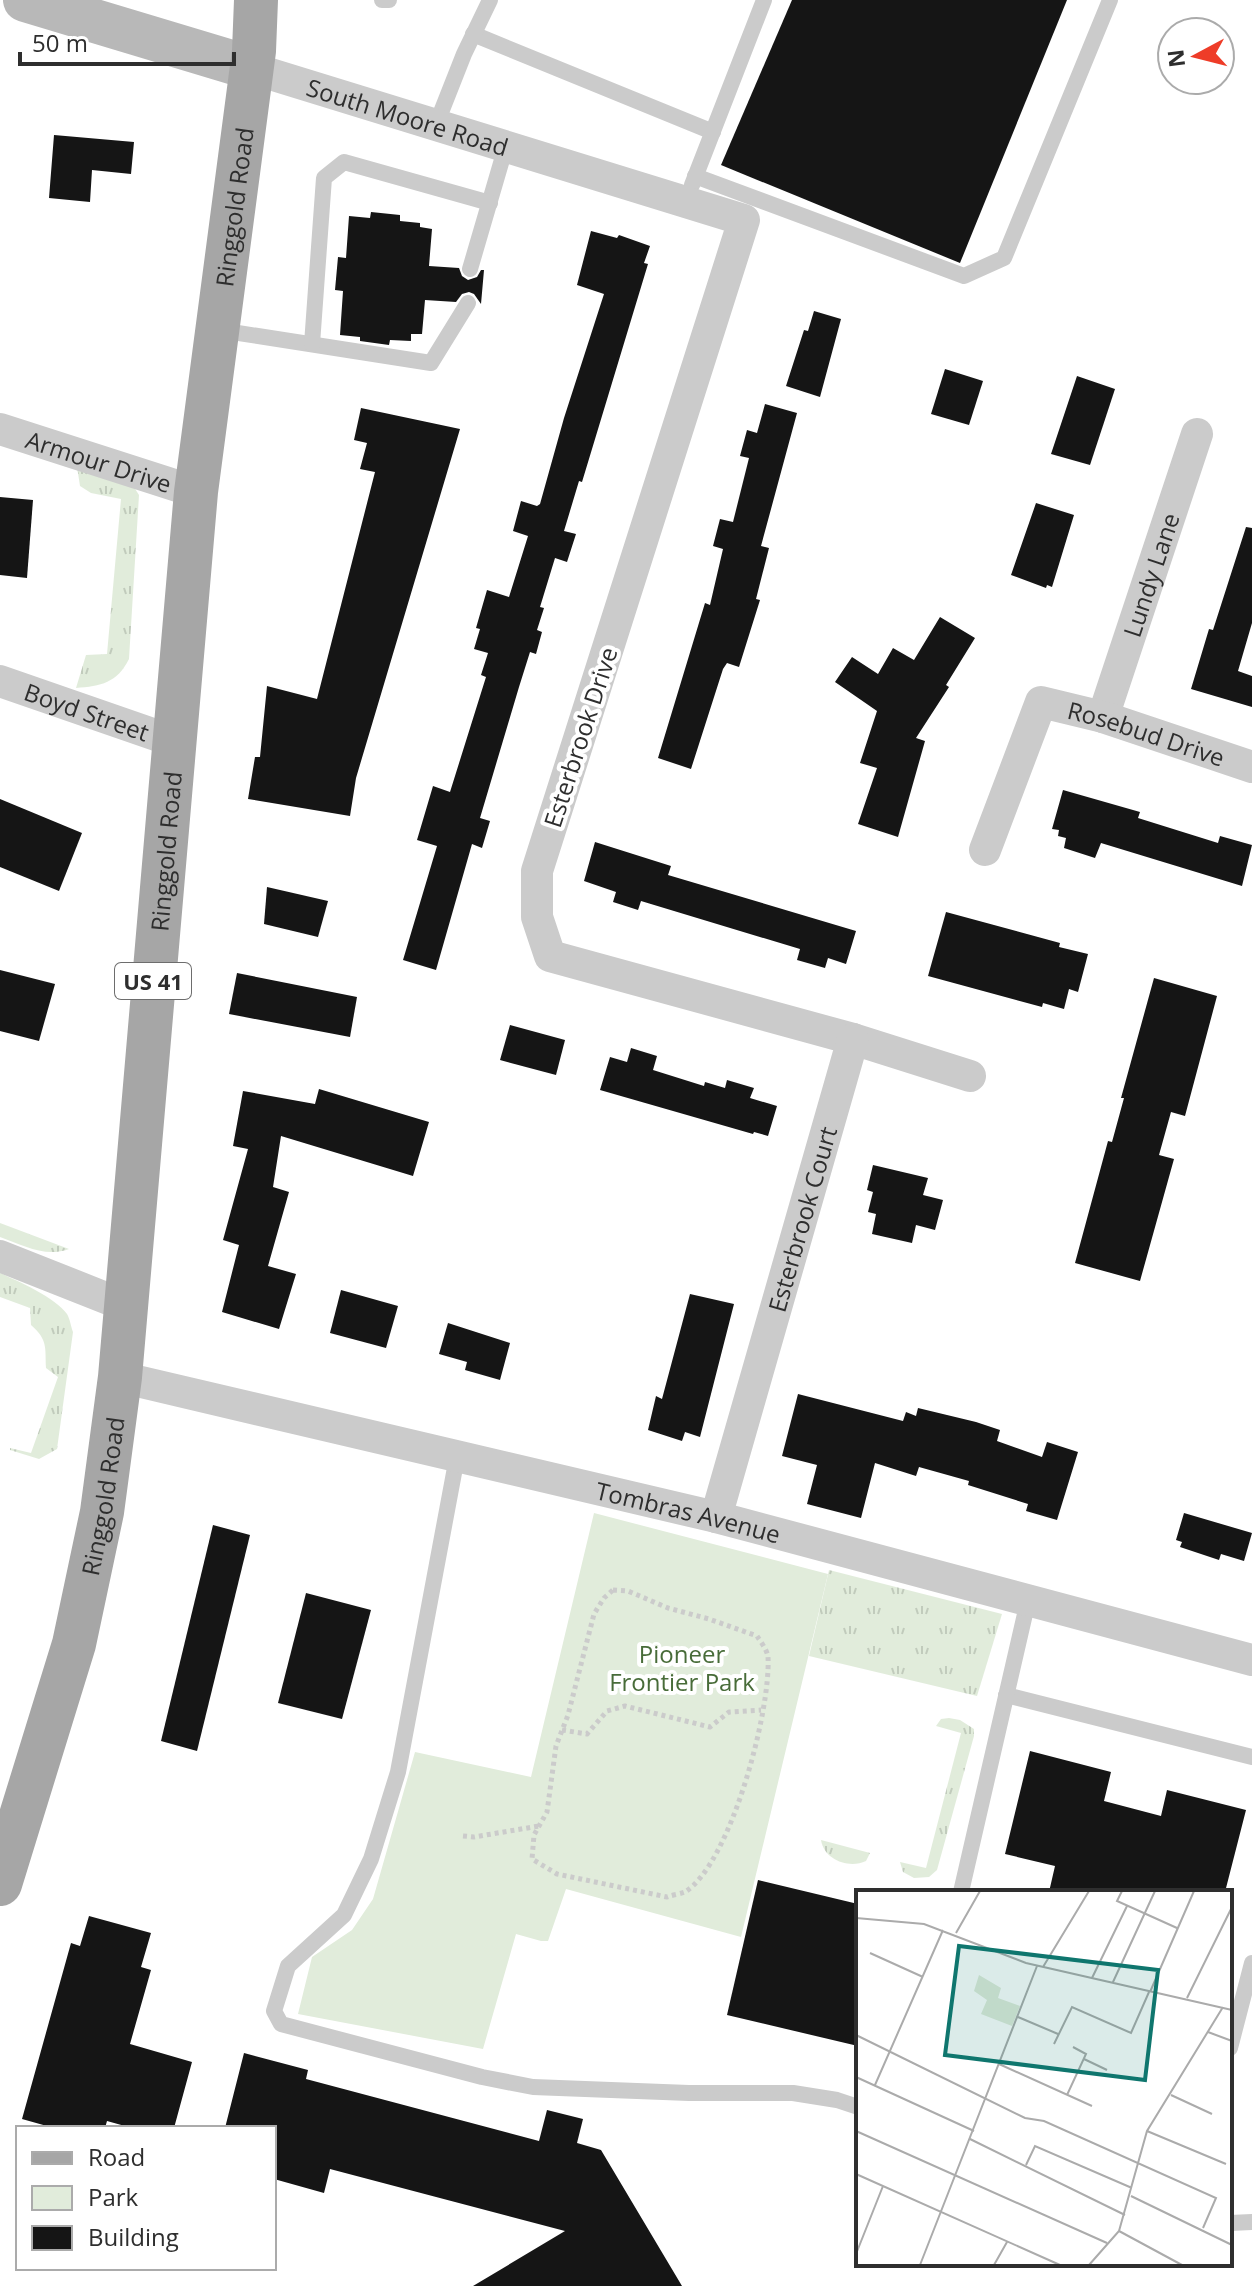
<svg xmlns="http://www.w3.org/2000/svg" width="1252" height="2286" viewBox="0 0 1252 2286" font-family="'Open Sans',sans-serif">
<defs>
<pattern id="grass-tufts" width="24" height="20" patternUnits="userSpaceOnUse" patternTransform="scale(2)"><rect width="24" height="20" fill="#e1ecdb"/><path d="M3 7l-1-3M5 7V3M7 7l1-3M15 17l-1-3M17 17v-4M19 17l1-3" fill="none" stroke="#c1cbbc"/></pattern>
</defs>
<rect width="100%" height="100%" fill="#fff"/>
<g fill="url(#grass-tufts)">
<path d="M 76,460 L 132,484 L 139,495 L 129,659 C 117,683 101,686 76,688 L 86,655 L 107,654 L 121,499 L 91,493 L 80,486 Z"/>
<path d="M 0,1223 L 69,1249 C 45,1258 23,1245 0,1237 Z"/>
<path d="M 0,1273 C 18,1281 56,1298 67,1314 C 70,1319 71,1327 73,1332 L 57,1449 L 39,1459 L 10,1450 L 10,1448 L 31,1453 L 58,1377 L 46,1368 C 45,1347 48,1340 31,1325 L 30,1308 L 0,1297 Z"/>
<path d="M 829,1570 L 1002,1614 L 977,1696 L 809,1656 Z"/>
<path d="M 949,1718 L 960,1720 L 974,1729 L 974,1736 L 937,1870 L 929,1877 L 914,1878 L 903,1872 L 900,1862 L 926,1868 L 961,1733 L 936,1726 L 941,1719 Z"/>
<path d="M 821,1840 L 870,1853 L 866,1861 C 849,1869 824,1860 821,1840 Z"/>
</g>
<path fill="#e1ecdb" d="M 594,1513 L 828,1574 L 741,1937 L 566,1889 L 548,1941 L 541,1941 L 516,1934 L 483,2049 L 298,2014 L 312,1957 L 352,1930 L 373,1899 L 415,1752 L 531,1777 Z"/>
<g fill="#151515">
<path d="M 792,0 L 1067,0 L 960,263 L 721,165 Z"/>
<path d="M 54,135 L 134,142 L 131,174 L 92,170 L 90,202 L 49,198 Z"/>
<path d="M 371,212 L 400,215 L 400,221 L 420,223 L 420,227 L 432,229 L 429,266 L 459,268 L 462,276 L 468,280 L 477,277 L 481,270 L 484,270 L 481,304 L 474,294 L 469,292 L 462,294 L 456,302 L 425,300 L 422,334 L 411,334 L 411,341 L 390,340 L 389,345 L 360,341 L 360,337 L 340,335 L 343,291 L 335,290 L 338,257 L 346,258 L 349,216 L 370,218 Z"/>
<path d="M 591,231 L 617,238 L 619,235 L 650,246 L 644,263 L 648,264 L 582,482 L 579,481 L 564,531 L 576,534 L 567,562 L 555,558 L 540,607 L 544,608 L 537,630 L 542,632 L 536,654 L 530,652 L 519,687 L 480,818 L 490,821 L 482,848 L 472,844 L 436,970 L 403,960 L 437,846 L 417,840 L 433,786 L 450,792 L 486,677 L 481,675 L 488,653 L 474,649 L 480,629 L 476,628 L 487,590 L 509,597 L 528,536 L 513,531 L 521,501 L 537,506 L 540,504 L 564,418 L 604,294 L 577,285 Z"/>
<path d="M 814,311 L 841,319 L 820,397 L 786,386 L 804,330 L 808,331 Z"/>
<path d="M 945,369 L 983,381 L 969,425 L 931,414 Z"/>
<path d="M 1077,376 L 1115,389 L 1090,465 L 1051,454 Z"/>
<path d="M 765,404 L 797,413 L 761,546 L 769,548 L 756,599 L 760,600 L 739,667 L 727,663 L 723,669 L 691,769 L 658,758 L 705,603 L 710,605 L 723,549 L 713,546 L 720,519 L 733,522 L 749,458 L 740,456 L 747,430 L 757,433 Z"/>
<path d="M 361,408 L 460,429 L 356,778 L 350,816 L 248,799 L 255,757 L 260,757 L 267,686 L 317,699 L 375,472 L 360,469 L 367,443 L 354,440 Z"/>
<path d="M 0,497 L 33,500 L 27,578 L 0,575 Z"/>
<path d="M 1036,503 L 1074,515 L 1052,587 L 1047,585 L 1046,588 L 1011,575 Z"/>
<path d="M 1246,527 L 1252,528 L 1252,623 L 1238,671 L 1252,676 L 1252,707 L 1191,689 L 1209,629 L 1213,630 Z"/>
<path d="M 940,617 L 975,638 L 946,685 L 949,687 L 916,738 L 925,741 L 898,837 L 858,824 L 877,768 L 860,763 L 877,711 L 835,682 L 852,657 L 878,674 L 893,648 L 914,660 Z"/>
<path d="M 1063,790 L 1140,812 L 1138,818 L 1218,843 L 1220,836 L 1252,845 L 1242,886 L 1101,843 L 1095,858 L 1064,848 L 1066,838 L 1058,836 L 1059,830 L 1052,829 Z"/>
<path d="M 0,799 L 82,833 L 59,891 L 0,867 Z"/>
<path d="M 595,842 L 671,866 L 668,875 L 856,931 L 846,964 L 828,958 L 825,968 L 797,960 L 800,949 L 641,901 L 638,910 L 613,902 L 616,892 L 584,881 Z"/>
<path d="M 267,887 L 328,901 L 318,937 L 264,924 Z"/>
<path d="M 946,912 L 1060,943 L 1059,947 L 1088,954 L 1078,992 L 1069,989 L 1064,1009 L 1043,1003 L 1042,1007 L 928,976 Z"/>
<path d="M 0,970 L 55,984 L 39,1041 L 0,1031 Z"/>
<path d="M 237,973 L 357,997 L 350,1037 L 229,1014 Z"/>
<path d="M 1154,978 L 1217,996 L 1185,1116 L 1171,1112 L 1159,1155 L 1174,1159 L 1140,1281 L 1075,1263 L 1108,1141 L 1112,1142 L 1124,1098 L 1121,1098 Z"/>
<path d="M 510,1025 L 565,1040 L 556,1075 L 500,1060 Z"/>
<path d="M 631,1048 L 657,1056 L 653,1070 L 704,1086 L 705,1082 L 725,1088 L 727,1080 L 754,1088 L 750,1098 L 777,1106 L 768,1136 L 754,1132 L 753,1134 L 600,1090 L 610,1057 L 627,1062 Z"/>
<path d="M 319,1089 L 429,1122 L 413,1176 L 281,1136 L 273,1187 L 289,1192 L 268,1266 L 296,1274 L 279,1329 L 222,1312 L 239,1245 L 223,1240 L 248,1149 L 233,1146 L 243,1091 L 315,1104 Z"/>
<path d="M 873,1165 L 928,1178 L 923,1195 L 943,1200 L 935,1230 L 916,1225 L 912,1243 L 872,1234 L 876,1214 L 868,1212 L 873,1192 L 867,1190 Z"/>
<path d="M 341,1290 L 398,1306 L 386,1348 L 330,1333 Z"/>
<path d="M 690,1294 L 734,1304 L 700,1437 L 685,1432 L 682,1441 L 648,1430 L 656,1396 L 662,1399 Z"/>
<path d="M 448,1323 L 510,1343 L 500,1380 L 465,1370 L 467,1362 L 439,1354 Z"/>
<path d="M 798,1394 L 903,1421 L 906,1412 L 916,1416 L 918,1408 L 976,1422 L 1000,1430 L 997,1441 L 1042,1457 L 1047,1442 L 1078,1452 L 1057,1520 L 1026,1511 L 1028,1504 L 968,1485 L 969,1481 L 919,1467 L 916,1476 L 875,1463 L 861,1518 L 807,1504 L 817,1465 L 782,1456 Z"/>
<path d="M 1184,1513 L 1252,1533 L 1244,1561 L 1221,1554 L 1219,1560 L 1180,1547 L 1182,1542 L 1176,1540 Z"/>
<path d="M 213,1525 L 250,1535 L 197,1751 L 161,1741 Z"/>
<path d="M 306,1593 L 371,1610 L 342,1719 L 278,1703 Z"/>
<path d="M 1030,1751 L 1111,1772 L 1104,1801 L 1161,1816 L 1167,1790 L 1246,1810 L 1225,1892 L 1049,1892 L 1055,1866 L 1005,1854 Z"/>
<path d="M 758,1880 L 858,1904 L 858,2046 L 727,2015 Z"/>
<path d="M 89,1916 L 151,1933 L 141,1967 L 151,1970 L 130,2044 L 192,2062 L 174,2128 L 132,2128 L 107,2121 L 105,2128 L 54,2128 L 22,2119 L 71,1943 L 80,1946 Z"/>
<path d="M 244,2053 L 308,2070 L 306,2079 L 539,2141 L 547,2110 L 583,2119 L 577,2143 L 601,2150 L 682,2286 L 473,2286 L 565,2231 L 330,2169 L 324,2193 L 274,2179 L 274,2128 L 225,2128 Z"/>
</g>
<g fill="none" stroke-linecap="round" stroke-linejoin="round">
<g stroke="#cbcbcb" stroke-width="5" stroke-dasharray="4 4" stroke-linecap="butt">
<path d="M 613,1590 L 628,1591 L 668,1608 L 709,1619 L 757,1636 C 761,1642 767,1650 768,1657 C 771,1710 731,1863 685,1892 C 680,1894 672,1895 667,1897 L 557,1874 L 532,1859 L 534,1835 L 547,1812 L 556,1746 L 568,1715 L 594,1614 L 604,1598 Z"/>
<path d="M 562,1730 L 587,1734 L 607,1711 L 625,1706 L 710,1727 L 729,1712 L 761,1710"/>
<path d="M 463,1836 L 474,1837 L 539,1826"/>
</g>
<g stroke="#cbcbcb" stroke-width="16">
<path d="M 382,0 L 389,0"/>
<path d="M 473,34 L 713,132"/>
<path d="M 436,125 L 464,54 L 490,0"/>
<path d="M 695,176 L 964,276 L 1004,258 L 1110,0"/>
<path d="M 692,185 L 764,0"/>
<path d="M 470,269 L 506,146"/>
<path d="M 219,330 L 431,363 L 468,303"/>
<path d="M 312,344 L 324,178 L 344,162 L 490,203"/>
<path d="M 457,1457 L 398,1772 L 371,1859 L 344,1915 L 288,1966 L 274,2011 L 281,2024 L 482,2077 L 533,2087 L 689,2093 L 793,2093 L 837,2100 L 858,2107"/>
<path d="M 1006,1695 L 1252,1757"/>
<path d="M 961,1892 L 1028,1601"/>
<path d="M 1230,2048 L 1252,1963"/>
<path d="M 1230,2223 L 1252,2222"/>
</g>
<g stroke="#cbcbcb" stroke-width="32">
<path id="s1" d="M 251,68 L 744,220 L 537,871 L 537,917 L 550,956 L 853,1039 L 970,1076"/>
<path id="s2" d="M 0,429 L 196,492"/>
<path id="s3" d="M 0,681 L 173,741"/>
<path id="s4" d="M 1103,717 L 1197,434"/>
<path id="s5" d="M 985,850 L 1041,702 L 1103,717 L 1252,767"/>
<path d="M 0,1256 L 126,1306"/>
<path id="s6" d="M 120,1377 L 716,1517 L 1252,1660"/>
<path id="s7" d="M 716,1517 L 853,1039"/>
</g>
<path stroke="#b8b8b8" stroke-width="44" d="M 25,0 L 251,68"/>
<path stroke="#a6a6a6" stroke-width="44" id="s8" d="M 0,1884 L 74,1644 L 102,1512 L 120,1377 L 196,492 L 254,51 L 256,0"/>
</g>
<g text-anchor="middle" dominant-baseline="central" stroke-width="8" stroke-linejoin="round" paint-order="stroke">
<rect fill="#fff" stroke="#6d6d6d" stroke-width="2" x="115" y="963" width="76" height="36" rx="6"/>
<g font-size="22" font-weight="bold" fill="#2e2e2e">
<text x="153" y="981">US 41</text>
</g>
<g font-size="24" fill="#2e2e2e" stroke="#fff">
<text stroke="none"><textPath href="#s1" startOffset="164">South Moore Road</textPath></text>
<text stroke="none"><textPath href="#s8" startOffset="1698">Ringgold Road</textPath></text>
<text stroke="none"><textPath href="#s2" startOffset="104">Armour Drive</textPath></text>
<text stroke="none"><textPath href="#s4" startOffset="150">Lundy Lane</textPath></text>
<text stroke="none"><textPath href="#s3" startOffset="92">Boyd Street</textPath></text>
<text stroke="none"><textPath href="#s5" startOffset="268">Rosebud Drive</textPath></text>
<text transform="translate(580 737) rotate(-72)">Esterbrook Drive</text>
<text stroke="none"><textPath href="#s8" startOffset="1050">Ringgold Road</textPath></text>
<text stroke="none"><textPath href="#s7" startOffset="310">Esterbrook Court</textPath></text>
<text stroke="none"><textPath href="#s8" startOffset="402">Ringgold Road</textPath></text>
<text stroke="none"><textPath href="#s6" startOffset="584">Tombras Avenue</textPath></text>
</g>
<g font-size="24" fill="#486c39" stroke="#fff">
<text x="682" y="1653">Pioneer<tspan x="682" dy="28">Frontier Park</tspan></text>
</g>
</g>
<g transform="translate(856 1890)">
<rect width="376" height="376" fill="#fff"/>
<path d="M 123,85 L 145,98 L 142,108 L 164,116 L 156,136 L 125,124 L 131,110 L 118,101 Z" fill="#e1ecdb"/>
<path fill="none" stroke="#ababab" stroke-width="2" d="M 266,1 L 261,11 L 321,38M 0,28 L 68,34 L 170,73 L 376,120M 100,43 L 124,1M 14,63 L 67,87M 187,77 L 233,1M 236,88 L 271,16M 257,92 L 299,1M 294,102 L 338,1M 331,108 L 376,17M 162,127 L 202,144M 352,142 L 376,151M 0,145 L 169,228 L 188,231 L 360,308 L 347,338M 198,154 L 216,117 L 275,143 L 293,102M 228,169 L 251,180M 143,174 L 236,216M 0,187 L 118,241M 19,195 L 87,40M 211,205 L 230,164 L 217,157M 315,205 L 356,224M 0,241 L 251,353M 291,241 L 370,274M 114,249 L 269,325M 170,275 L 179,256 L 276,298M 0,284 L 204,375M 275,306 L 376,355M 263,341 L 326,375M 0,364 L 27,296M 64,375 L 181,76M 138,375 L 151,352M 233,375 L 263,341 L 291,241 L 367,117"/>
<path fill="#0f766e" fill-opacity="0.15" stroke="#0f766e" stroke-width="4" d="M 103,56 L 302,80 L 289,190 L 89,165 Z"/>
<rect width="376" height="376" fill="none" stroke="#2e2e2e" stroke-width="4"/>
</g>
<rect x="16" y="2126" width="260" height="144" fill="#ffffff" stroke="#ababab" stroke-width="2"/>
<rect x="32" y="2152" width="40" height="12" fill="#a6a6a6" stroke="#ababab" stroke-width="2"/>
<text x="88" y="2166" font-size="24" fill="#2e2e2e">Road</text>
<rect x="32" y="2186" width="40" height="24" fill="#e1ecdb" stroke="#ababab" stroke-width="2"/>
<text x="88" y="2206" font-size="24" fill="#2e2e2e">Park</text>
<rect x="32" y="2226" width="40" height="24" fill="#151515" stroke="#ababab" stroke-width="2"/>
<text x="88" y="2246" font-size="24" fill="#2e2e2e">Building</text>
<g transform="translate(1196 56) rotate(263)"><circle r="38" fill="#ffffff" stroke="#ababab" stroke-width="2"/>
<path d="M0-6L14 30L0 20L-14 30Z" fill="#ee3c28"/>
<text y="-12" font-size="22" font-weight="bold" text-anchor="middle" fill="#2e2e2e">N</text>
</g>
<path d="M20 52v12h214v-12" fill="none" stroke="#2e2e2e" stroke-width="4"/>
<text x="32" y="52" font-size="24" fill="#2e2e2e" stroke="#ffffff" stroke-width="6" paint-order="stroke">50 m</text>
</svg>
